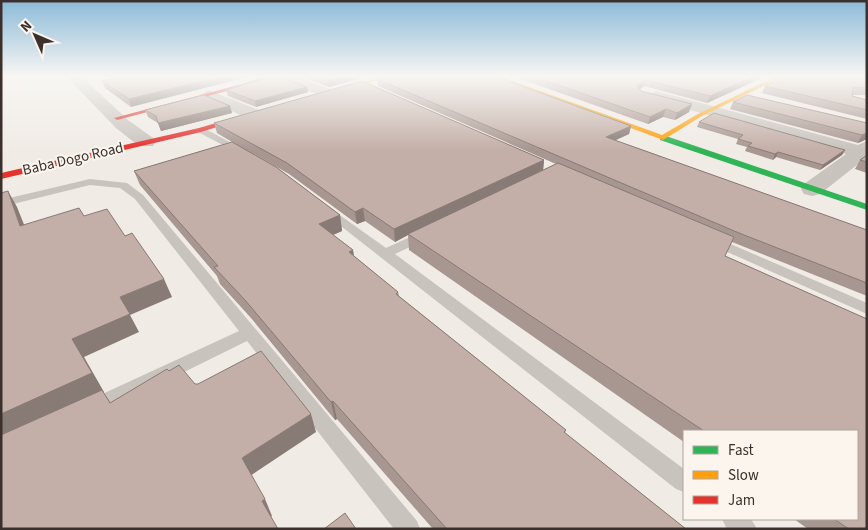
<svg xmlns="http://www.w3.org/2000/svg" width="868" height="530" viewBox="0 0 868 530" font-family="'Source Sans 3',sans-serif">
<rect width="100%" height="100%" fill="#f0ebe5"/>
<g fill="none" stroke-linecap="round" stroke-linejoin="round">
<g fill="#c9c3be" fill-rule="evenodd">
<path d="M 198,128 L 204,128 L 246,151 L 238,153 L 198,132 Z"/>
<path d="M 90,179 L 127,183 L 143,195 L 417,521 L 420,529 L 394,529 L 247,341 L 99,414 L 92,416 L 85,414 L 83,408 L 85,402 L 239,331 L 135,199 L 120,188 L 90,185 L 1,207 L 1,200 Z"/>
<path d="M 327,206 L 386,248 L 421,232 L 429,232 L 431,235 L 429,238 L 395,254 L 684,469 L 684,492 L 676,489 L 323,212 L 321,210 L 323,208 Z"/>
<path d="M 712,236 L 867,303 L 867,314 L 707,243 L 706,240 L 707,237 Z"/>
<path d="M 722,519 L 751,519 L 757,529 L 727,529 Z"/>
</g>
<g fill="#c9c3be" fill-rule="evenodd">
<path d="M 66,76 L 81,76 L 128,120 L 153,138 L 155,142 L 153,146 L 139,146 L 116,128 Z"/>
<path d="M 275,76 L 295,76 L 333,90 L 336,93 L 328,98 L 323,96 L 277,79 Z"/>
<path d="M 208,90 L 259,110 L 261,114 L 259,118 L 247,118 L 203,98 L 200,95 Z"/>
<path d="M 656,91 L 858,145 L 867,141 L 867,157 L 820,194 L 812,196 L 804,194 L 801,189 L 804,184 L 846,154 L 651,99 L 648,96 Z"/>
</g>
<path fill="#30b455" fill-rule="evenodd" d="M 660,136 L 666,136 L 867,204 L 867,210 L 660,140 Z"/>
<g fill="#ff9f0a" fill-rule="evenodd">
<path d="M 384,76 L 393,76 L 330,94 L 327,92 Z"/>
<path d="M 491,76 L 499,76 L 662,135 L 698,114 L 777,76 L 784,76 L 702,116 L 663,140 Z"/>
</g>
<g fill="#e5322d" fill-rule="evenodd">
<path d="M 265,76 L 273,76 L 246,86 L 117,120 L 114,118 L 242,84 Z"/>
<path d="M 250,113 L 252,114 L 252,116 L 201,132 L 1,179 L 1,173 L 199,128 Z"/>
</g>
</g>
<g fill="#a89690">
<path d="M 126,76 L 131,107 L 105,88 L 102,81 Z"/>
<path d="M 300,76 L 369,76 L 329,87 Z"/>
<path d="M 389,76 L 494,76 L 631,126 L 629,134 L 615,140 L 867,230 L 867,296 L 732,242 L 725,256 L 867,319 L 867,529 L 808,529 L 794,519 L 857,519 L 857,431 L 684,431 L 684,442 L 409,250 L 408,235 L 395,242 L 365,221 L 357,224 L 289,174 L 238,145 L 276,167 L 340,215 L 342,231 L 333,235 L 353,250 L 354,256 L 398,292 L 399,296 L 566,430 L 565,433 L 686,529 L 433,529 L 337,419 L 335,420 L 251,318 L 220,284 L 217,276 L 140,185 L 134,171 L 232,142 L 217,133 L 214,123 L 362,81 L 544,160 L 543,170 L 556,164 L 378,86 L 377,79 Z"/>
<path d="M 512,76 L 766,76 L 707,103 L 644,86 L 640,89 L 641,91 L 692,104 L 689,112 L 675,120 L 663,117 L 648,124 Z"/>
<path d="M 867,76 L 867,95 L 852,95 L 852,96 L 867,100 L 867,119 L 762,93 L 765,86 Z"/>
<path d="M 307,87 L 308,92 L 256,107 L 228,96 L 226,90 Z"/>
<path d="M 733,102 L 867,123 L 867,139 L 858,143 L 730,109 Z"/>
<path d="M 230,106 L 232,113 L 161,131 L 158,123 L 148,117 L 145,110 Z"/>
<path d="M 699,122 L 845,150 L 842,155 L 820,170 L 776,157 L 773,160 L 745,151 L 747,147 L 736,144 L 738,139 L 697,127 Z"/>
<path d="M 867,155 L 867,173 L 855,169 L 860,160 Z"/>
</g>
<g fill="#887a75">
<path d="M 91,76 L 104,76 L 92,78 Z"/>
<path d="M 223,76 L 251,76 L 131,107 L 129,99 Z"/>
<path d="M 343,76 L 369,76 L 329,87 L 328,80 Z"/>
<path d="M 754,76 L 766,76 L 707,103 L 710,96 Z"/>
<path d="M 646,80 L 644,86 L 635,93 L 637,86 Z"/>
<path d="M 307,87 L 308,92 L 256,107 L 255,101 Z"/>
<path d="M 692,104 L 689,112 L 675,120 L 677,113 Z"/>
<path d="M 230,106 L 232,113 L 161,131 L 158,123 Z"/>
<path d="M 666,109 L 663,117 L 648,124 L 650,117 Z"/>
<path d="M 631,126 L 629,134 L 605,145 L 606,137 Z"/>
<path d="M 867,133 L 867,139 L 858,143 L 862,135 Z"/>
<path d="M 845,150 L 842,155 L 820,170 L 823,165 Z"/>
<path d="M 778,152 L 776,157 L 773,160 L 775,154 Z"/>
<path d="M 544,160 L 543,171 L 408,234 L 408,235 L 395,242 L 394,229 Z"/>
<path d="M 8,191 L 17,207 L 31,242 L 20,226 Z"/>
<path d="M 363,208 L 365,221 L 357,224 L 355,212 Z"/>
<path d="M 340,215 L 342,231 L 321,240 L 319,224 Z"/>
<path d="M 353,250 L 355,266 L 349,252 Z"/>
<path d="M 164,279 L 172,297 L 130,315 L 139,332 L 84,357 L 104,392 L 103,392 L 114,408 L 1,440 L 1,414 L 72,339 L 120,297 Z"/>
<path d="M 333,401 L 337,419 L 335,420 L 331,402 Z"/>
<path d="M 311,414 L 316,432 L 250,476 L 242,458 Z"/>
<path d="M 265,499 L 272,516 L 269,518 L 262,501 Z"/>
</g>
<g fill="#c3afa7" stroke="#887a75">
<path d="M 126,76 L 223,76 L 129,99 L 102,81 Z"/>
<path d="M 273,76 L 277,76 L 307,87 L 255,101 L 226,90 Z"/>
<path d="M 317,76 L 343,76 L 328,80 Z"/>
<path d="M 389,76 L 494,76 L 631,126 L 606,137 L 867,230 L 867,283 L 739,233 L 377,79 Z"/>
<path d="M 532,76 L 754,76 L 710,96 L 646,80 L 637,86 L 641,91 L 692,104 L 677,113 L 666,109 L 650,117 Z"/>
<path d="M 786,76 L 867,76 L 867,88 L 853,87 L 852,96 L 867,100 L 867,110 L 765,86 Z"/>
<path d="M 362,81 L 544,160 L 394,229 L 363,208 L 355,212 L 287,163 L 214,123 Z"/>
<path d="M 204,95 L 230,106 L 158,123 L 156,116 L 145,110 Z"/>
<path d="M 747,95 L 867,123 L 867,133 L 862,135 L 733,102 Z"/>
<path d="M 714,113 L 845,150 L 823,165 L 778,152 L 775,154 L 748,146 L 752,143 L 738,139 L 743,135 L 699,122 Z"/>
<path d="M 232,142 L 276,167 L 340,215 L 319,224 L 353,250 L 349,252 L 398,292 L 396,294 L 566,430 L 564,432 L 686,529 L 447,529 L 333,401 L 331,402 L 245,300 L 214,267 L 218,266 L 134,171 Z"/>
<path d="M 867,155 L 867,162 L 860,160 Z"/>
<path d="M 558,163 L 734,237 L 725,256 L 867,319 L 867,529 L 849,529 L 834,519 L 857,519 L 857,431 L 704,431 L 408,234 Z"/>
<path d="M 8,191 L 20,226 L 79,208 L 84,216 L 107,209 L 125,236 L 132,233 L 164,279 L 120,297 L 130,314 L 72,339 L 92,373 L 1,414 L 1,193 Z"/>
<path d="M 261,351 L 311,414 L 242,458 L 265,499 L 262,501 L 278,529 L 1,529 L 1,435 L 102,390 L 110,403 L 167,369 L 169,371 L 179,365 L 195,384 L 198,384 Z"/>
<path d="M 345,513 L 356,529 L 324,529 Z"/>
</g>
<linearGradient id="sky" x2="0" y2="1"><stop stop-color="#8bbad8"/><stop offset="0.51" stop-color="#f8f6f3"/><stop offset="1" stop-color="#f8f6f3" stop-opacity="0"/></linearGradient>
<rect width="868" height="150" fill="url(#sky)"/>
<g text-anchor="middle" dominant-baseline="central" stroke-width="4" stroke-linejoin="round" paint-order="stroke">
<g font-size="15" fill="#3b302b" stroke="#fbf5ee">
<text transform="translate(73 159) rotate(-13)">Baba Dogo Road</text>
</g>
</g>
<rect width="868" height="530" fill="none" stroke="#3b302b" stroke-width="5"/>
<rect x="683" y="430" width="175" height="90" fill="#fbf5ee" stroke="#aea6a0"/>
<rect x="693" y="446" width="25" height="8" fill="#30b455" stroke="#aea6a0"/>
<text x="728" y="455" font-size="15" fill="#3b302b">Fast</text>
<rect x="693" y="471" width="25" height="8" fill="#ff9f0a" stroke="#aea6a0"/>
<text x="728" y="480" font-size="15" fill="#3b302b">Slow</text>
<rect x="693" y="496" width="25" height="8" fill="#e5322d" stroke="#aea6a0"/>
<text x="728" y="505" font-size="15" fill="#3b302b">Jam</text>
<g transform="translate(35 35) rotate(315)" stroke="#fbf5ee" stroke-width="4" paint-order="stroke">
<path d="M0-4L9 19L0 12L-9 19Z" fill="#3b302b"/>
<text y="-8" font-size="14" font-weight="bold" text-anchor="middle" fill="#3b302b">N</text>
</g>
</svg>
